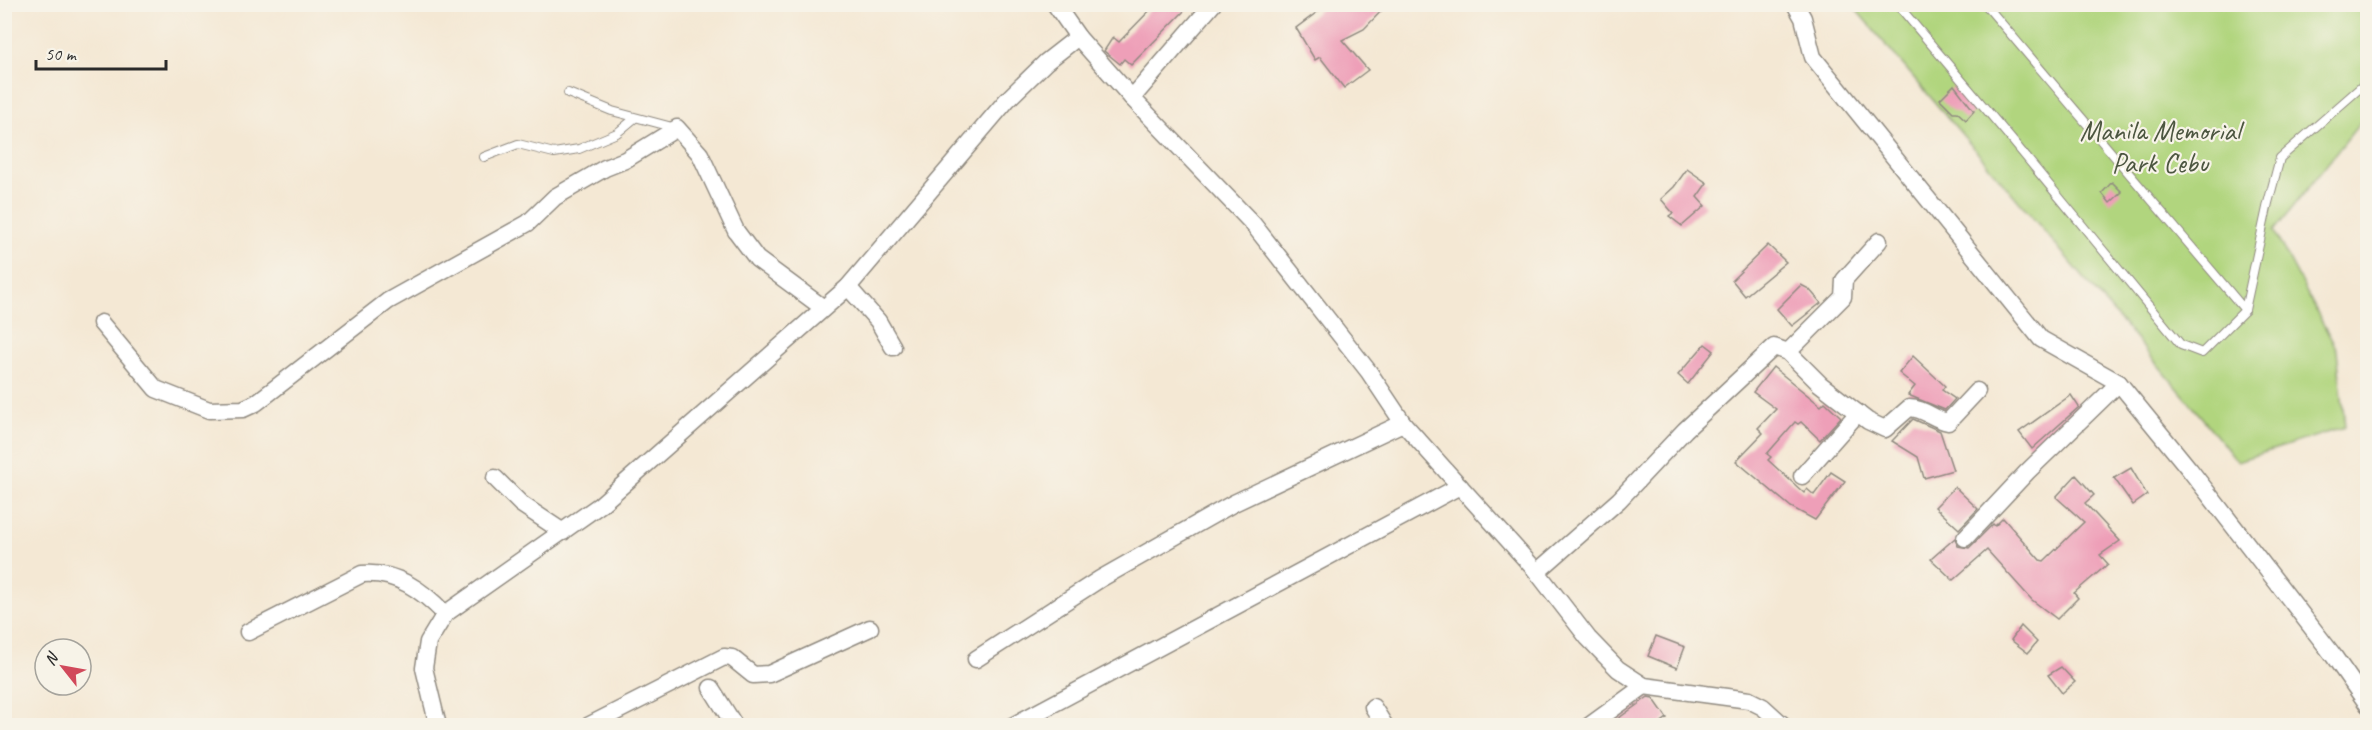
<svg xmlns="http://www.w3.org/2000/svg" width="2372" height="730" viewBox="0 0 2372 730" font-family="Caveat,sans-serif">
<rect width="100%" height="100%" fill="#f7f3e8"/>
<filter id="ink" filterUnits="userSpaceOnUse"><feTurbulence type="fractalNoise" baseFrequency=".0167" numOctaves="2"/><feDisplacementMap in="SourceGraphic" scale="12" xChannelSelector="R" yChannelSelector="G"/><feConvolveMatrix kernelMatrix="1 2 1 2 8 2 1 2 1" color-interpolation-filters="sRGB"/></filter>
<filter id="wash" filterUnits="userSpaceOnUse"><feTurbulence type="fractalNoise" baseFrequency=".008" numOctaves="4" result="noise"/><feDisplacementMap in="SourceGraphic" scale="24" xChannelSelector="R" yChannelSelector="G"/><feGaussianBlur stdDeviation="1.35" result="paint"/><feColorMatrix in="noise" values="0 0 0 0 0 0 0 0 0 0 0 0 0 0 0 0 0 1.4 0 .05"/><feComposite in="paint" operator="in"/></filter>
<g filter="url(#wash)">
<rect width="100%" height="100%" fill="#f4e8d4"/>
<path fill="#b1d57e" stroke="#6e8054" stroke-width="1.5" d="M 1852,5 L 2367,5 L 2367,114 L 2274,231 L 2337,350 L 2345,427 L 2237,461 L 2186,398 Z"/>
<g id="blocks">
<g fill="#ee9fb8">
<path d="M 1156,4 L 1191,4 L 1131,65 L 1124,59 L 1120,64 L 1104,51 L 1113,37 L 1119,42 Z"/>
<path d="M 1328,4 L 1388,4 L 1364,29 L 1342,40 L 1368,70 L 1344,88 L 1320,57 L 1315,60 L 1296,28 Z"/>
<path d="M 1954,85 L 1974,111 L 1966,120 L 1957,112 L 1953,112 L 1940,99 Z"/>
<path d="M 1687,169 L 1707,183 L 1697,197 L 1705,206 L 1682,226 L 1669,216 L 1673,213 L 1661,199 L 1674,187 Z"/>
<path d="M 2112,182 L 2122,192 L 2110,203 L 2102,193 Z"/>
<path d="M 1768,245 L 1786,262 L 1745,296 L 1732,280 Z"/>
<path d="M 1801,285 L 1809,289 L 1821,303 L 1792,326 L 1777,309 Z"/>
<path d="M 1705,344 L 1714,351 L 1688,384 L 1678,375 Z"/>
<path d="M 1913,356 L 1945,386 L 1942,390 L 1955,399 L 1945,410 L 1908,395 L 1915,386 L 1899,373 Z"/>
<path d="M 1773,367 L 1821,406 L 1825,402 L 1841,417 L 1820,440 L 1801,422 L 1798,424 L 1795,422 L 1767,454 L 1771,457 L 1768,460 L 1804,493 L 1807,489 L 1814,495 L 1831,472 L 1845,481 L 1815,520 L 1791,507 L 1736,461 L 1763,433 L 1758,428 L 1776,409 L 1753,392 Z"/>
<path d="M 2071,395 L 2079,407 L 2032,449 L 2019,432 Z"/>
<path d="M 1913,419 L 1940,431 L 1953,470 L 1924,478 L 1918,457 L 1892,441 Z"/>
<path d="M 2131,468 L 2147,495 L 2133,505 L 2114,478 Z"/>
<path d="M 2076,475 L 2094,495 L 2085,503 L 2120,541 L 2100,555 L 2108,564 L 2074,593 L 2078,598 L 2057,619 L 2032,600 L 1987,550 L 1953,580 L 1931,559 L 1955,538 L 1958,546 L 1969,548 L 1993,524 L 1995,526 L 2003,518 L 2040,560 L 2044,561 L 2084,522 L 2056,497 Z"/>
<path d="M 1955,487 L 1978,509 L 1959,529 L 1935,507 Z"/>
<path d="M 2021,626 L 2037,642 L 2028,653 L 2011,640 Z"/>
<path d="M 1656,636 L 1685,647 L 1677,668 L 1648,656 Z"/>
<path d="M 2061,667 L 2075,682 L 2062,693 L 2048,675 Z"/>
<path d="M 1648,697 L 1653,698 L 1667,718 L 1656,726 L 1608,726 Z"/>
</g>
</g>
</g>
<g filter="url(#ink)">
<use href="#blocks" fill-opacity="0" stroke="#908a80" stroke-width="1.5"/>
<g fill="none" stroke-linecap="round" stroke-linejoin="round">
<g stroke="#908a80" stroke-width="10">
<g id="service">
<path d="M 1897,4 L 2012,140 L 2181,345 L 2202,353 L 2245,310 L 2268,203 L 2280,158 L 2368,81"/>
<path d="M 1985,4 L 2245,310"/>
<path d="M 568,93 L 612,111 L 676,128"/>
<path d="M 484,157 L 518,144 L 554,153 L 579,149 L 617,133 L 635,118"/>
</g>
</g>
<g stroke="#908a80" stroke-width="19">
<g id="minor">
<path d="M 1055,4 L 1078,37 L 1132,98 L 1253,224 L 1369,372 L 1403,423 L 1537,572 L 1588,638 L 1618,669 L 1644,686 L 1749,700 L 1763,707 L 1784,726"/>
<path d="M 1795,4 L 1803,18 L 1813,57 L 2041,339 L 2119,383 L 2190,470 L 2333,655 L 2368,705"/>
<path d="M 1132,98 L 1213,4"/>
<path d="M 848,287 L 878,321 L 893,347"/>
<path d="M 101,323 L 156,389 L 209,410 L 243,409 L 256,403 L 388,301 L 528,223 L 555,197 L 605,168 L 625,160 L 677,128 L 700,154 L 736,231 L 757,259 L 822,307"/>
<path d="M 1788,352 L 1843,297 L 1844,280 L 1879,241"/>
<path d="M 1802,476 L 1858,413"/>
<path d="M 495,478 L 521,504 L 563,532"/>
<path d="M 1965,538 L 2027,472 L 2119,383"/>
<path d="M 1537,572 L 1619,500 L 1685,430 L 1774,347 L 1788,352 L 1820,384 L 1868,421 L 1885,429 L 1909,408 C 1924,408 1933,419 1948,422 L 1977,391"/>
<path d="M 248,632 L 362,574 C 396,571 422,590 445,614"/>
<path d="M 976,659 L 1100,579 L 1234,503 L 1403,423"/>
<path d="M 711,688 L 735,726"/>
<path d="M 1373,707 L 1385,726"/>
<path d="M 438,726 L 424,668 L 428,642 L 445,614 L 600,505 L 848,287 L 1007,100 L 1046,62 L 1078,37"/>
<path d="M 588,726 L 724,657 L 732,658 L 753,675 L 769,674 L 870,628"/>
<path d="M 1012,726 L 1460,486"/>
<path d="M 1589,726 L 1644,686"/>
</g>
</g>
<use href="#service" stroke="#fff" stroke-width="8"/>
<use href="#minor" stroke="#fff" stroke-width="16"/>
</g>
</g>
<g text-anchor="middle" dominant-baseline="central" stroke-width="4.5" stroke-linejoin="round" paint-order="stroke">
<g font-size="28" fill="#4c5640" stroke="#f7f3e8">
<text x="2160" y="130">Manila Memorial<tspan x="2160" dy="32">Park Cebu</tspan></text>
</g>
</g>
<rect width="2372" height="730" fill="none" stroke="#f7f3e8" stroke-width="24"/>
<g transform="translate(63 667) rotate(301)"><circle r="28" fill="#f7f3e8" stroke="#a5a39c" stroke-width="1.5"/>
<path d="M0-4.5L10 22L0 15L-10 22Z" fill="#d1495b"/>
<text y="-9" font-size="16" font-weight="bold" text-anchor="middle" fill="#2b2b2b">N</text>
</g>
<path d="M36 60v9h130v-9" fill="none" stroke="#2b2b2b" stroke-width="3"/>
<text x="45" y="60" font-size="18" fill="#2b2b2b" stroke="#f7f3e8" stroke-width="4.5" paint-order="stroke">50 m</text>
</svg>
